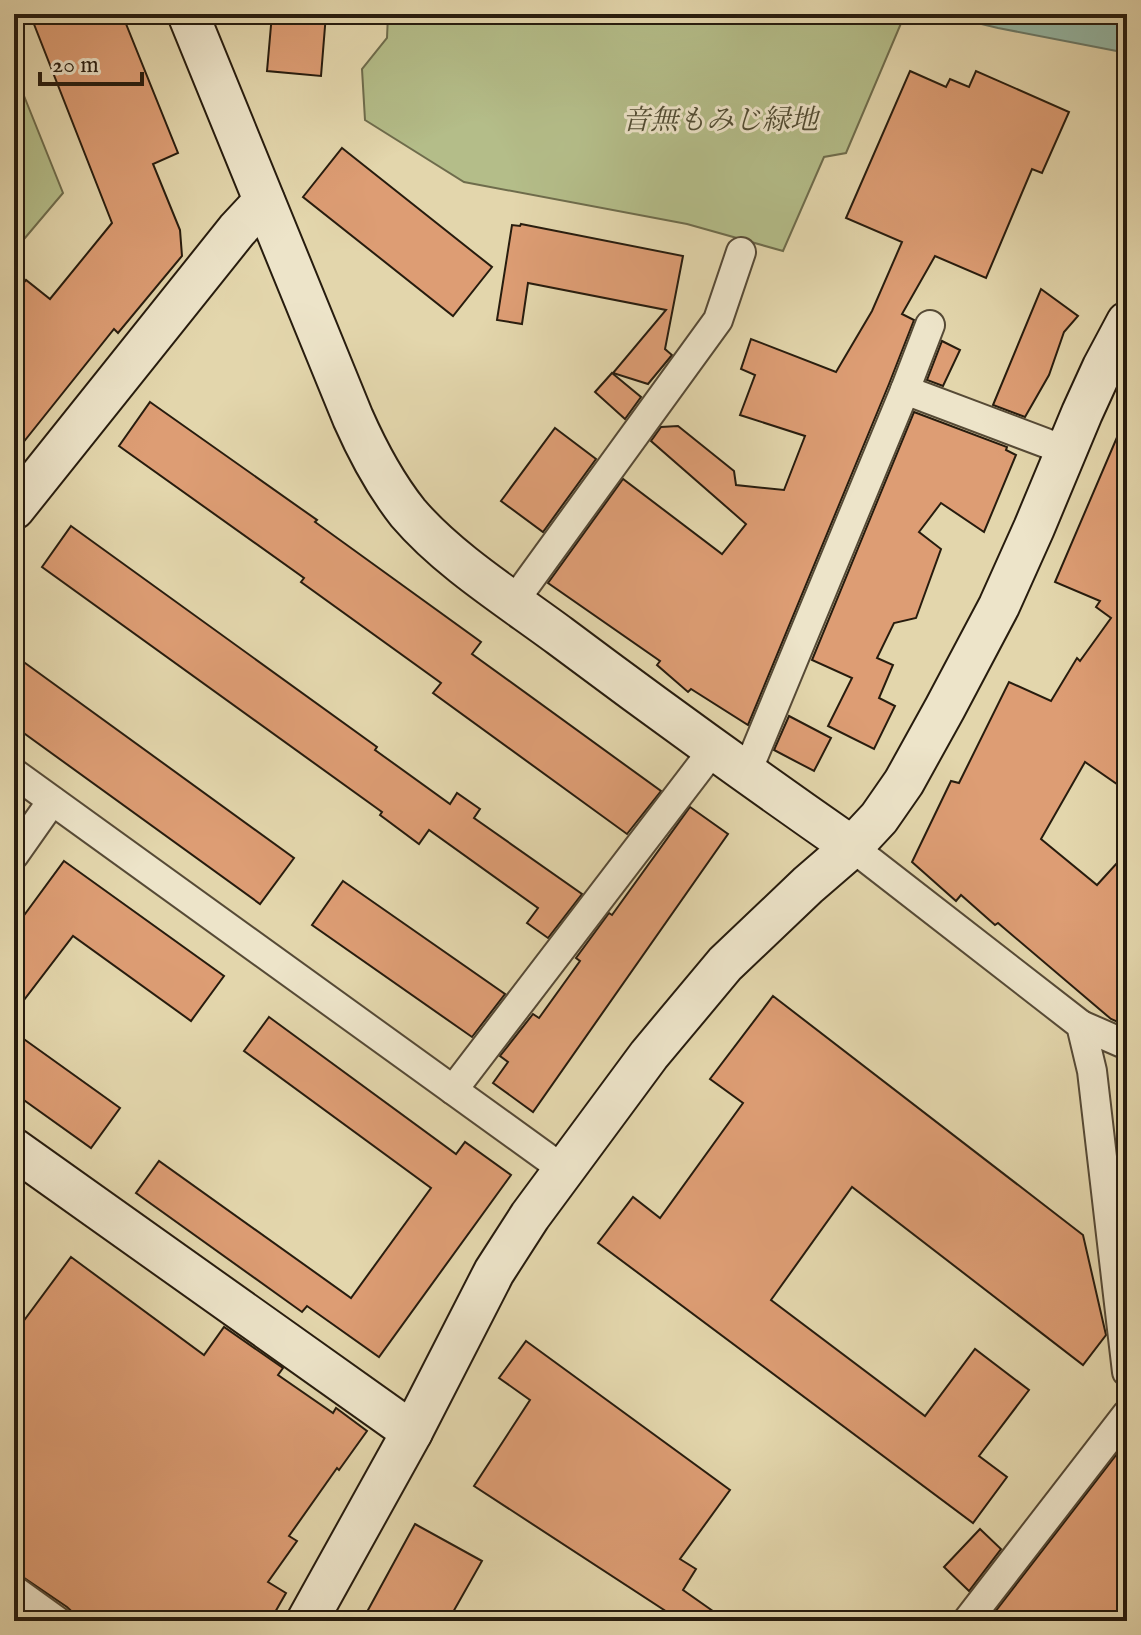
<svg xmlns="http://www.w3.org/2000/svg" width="1141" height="1635" viewBox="0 0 1141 1635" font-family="'IM FELL English','Noto Serif JP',serif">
<rect width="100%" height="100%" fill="#e3d6ac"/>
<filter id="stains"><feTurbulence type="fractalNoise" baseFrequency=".0025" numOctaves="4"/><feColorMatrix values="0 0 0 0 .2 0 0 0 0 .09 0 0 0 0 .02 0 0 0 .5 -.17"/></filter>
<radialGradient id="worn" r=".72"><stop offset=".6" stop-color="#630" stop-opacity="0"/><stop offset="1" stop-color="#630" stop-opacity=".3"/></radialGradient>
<g fill="#b4bd89" stroke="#6e6c4c" stroke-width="2">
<path d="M 388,14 L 905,14 L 846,153 L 824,157 L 783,251 L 687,224 L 464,182 L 365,120 L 362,69 L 387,38 Z"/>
<path d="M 14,71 L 63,193 L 14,251 Z"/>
</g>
<path fill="#95b9a7" stroke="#697a6a" stroke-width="2" d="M 940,14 L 1127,14 L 1127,53 L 998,28 Z"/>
<g fill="#dd9d74" stroke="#271c0e" stroke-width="2">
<path d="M 30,14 L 122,14 L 178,153 L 153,164 L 180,230 L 182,256 L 118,333 L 114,329 L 14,454 L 14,294 L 26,280 L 50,299 L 112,223 Z"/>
<path d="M 272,14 L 326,14 L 321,76 L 267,71 Z"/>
<path d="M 910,71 L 946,87 L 950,79 L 969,87 L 976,71 L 1069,112 L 1042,173 L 1032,169 L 986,278 L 935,256 L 902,314 L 914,320 L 889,384 L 748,725 L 691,689 L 688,692 L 657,665 L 660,661 L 548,583 L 623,479 L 722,554 L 746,524 L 651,441 L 661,427 L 678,426 L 734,471 L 736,485 L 784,490 L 805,436 L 740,415 L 755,375 L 741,369 L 751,339 L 836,372 L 872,311 L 902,242 L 846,218 Z"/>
<path d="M 342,148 L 492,267 L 453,316 L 303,197 Z"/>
<path d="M 521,224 L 683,256 L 665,349 L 672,355 L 648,384 L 613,373 L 666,310 L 528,283 L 522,324 L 497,320 L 512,225 L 520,226 Z"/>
<path d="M 1041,289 L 1078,316 L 1064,332 L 1049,375 L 1025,417 L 993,405 Z"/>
<path d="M 942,341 L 960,350 L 943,386 L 927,380 Z"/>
<path d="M 612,373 L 641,397 L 625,419 L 595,392 Z"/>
<path d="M 150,402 L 317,520 L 315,522 L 481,642 L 472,654 L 661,791 L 627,834 L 433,693 L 441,683 L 301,582 L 304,578 L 119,446 Z"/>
<path d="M 914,412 L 1007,447 L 1006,450 L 1016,455 L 984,532 L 941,503 L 919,532 L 941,549 L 916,618 L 894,623 L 877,658 L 893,665 L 879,698 L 895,706 L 874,749 L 828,726 L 852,678 L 812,660 Z"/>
<path d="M 1127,414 L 1127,791 L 1085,762 L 1041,839 L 1097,885 L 1127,852 L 1127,1026 L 1111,1019 L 998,923 L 995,925 L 961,895 L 956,901 L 912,862 L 951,781 L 959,783 L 1009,682 L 1051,701 L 1077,658 L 1080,661 L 1111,618 L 1096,607 L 1100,601 L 1055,582 Z"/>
<path d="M 555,428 L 596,459 L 543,532 L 501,501 Z"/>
<path d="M 71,526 L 377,747 L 375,750 L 450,804 L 457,793 L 480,809 L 474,818 L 582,894 L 548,938 L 527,923 L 538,908 L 429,830 L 419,844 L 380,815 L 382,812 L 42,567 Z"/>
<path d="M 14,655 L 294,858 L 260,904 L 14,726 Z"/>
<path d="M 789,716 L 831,738 L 814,771 L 774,750 Z"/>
<path d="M 690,807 L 728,834 L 533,1112 L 493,1083 L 508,1062 L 500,1056 L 533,1014 L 539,1018 L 580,961 L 576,958 L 609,913 L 612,915 Z"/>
<path d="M 64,861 L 224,976 L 191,1021 L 73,936 L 14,1013 L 14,929 Z"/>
<path d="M 343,881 L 505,994 L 472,1037 L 312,925 Z"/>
<path d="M 773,996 L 1083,1235 L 1106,1335 L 1083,1365 L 852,1187 L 771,1300 L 925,1416 L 975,1349 L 1029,1390 L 979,1456 L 1007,1477 L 973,1523 L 598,1243 L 633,1197 L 660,1218 L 743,1103 L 710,1079 Z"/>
<path d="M 269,1017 L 456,1154 L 465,1142 L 511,1175 L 379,1357 L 307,1306 L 302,1312 L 136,1193 L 159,1161 L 351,1298 L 431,1188 L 244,1051 Z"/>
<path d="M 14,1032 L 120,1108 L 91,1148 L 14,1093 Z"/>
<path d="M 71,1257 L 204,1355 L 224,1327 L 283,1368 L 278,1375 L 333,1413 L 336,1408 L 367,1431 L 339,1470 L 337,1468 L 289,1536 L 297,1541 L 268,1582 L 286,1593 L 270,1621 L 82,1621 L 67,1607 L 14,1571 L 14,1334 Z"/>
<path d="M 526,1341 L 730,1490 L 680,1559 L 696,1569 L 683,1590 L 727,1621 L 681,1621 L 474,1486 L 530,1400 L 499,1378 Z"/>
<path d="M 1127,1443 L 1127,1621 L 988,1621 L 1120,1450 Z"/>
<path d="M 415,1524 L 482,1561 L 448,1621 L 362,1621 Z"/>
<path d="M 980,1529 L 1001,1549 L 969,1591 L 944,1567 Z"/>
</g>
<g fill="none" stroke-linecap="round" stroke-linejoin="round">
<g stroke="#564a36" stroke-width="32">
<g id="street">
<path d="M 905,390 L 1067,451"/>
<path d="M 514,601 L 718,320 L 741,252"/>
<path d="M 14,773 L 564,1170"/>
<path d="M 746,774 L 905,390 L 930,325"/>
<path d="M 852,847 L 1081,1025 L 1092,1071 L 1127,1372"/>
<path d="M 14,855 L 52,801"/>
<path d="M 1081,1025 L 1127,1045"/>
<path d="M 453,1090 L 713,750"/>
<path d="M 14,1590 L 57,1621"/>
<path d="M 967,1621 L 1127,1414"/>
</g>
</g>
<g stroke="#271c0e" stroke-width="44">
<g id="secondary">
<path d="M 188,14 L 353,418 C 368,452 385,484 408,513 C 448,560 510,599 560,636 C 656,708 753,778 852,847"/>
<path d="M 14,509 L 237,230 L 264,201"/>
<path d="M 14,1149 L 412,1432"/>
<path d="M 307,1621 L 412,1432 L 494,1272 L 530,1216 L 649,1055 L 725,964 L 808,885 L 852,847 L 879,818 L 904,782 L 945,708 L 999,606 L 1034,528 L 1082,413 L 1103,367 L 1127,322"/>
</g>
</g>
<use href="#street" stroke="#ede4c9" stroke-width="28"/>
<use href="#secondary" stroke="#ede4c9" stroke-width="40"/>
</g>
<g text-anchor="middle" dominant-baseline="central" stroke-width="6" stroke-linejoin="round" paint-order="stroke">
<g font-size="28" font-style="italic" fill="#514c33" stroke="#ede4c9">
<text x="720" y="121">音無もみじ緑地</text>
</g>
</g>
<rect width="1141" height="1635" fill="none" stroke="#e3d6ac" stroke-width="48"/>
<rect x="16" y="16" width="1109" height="1603" fill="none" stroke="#271c0e" stroke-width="4"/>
<rect x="24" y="24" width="1093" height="1587" fill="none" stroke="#271c0e" stroke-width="2"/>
<path d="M40 72v12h102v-12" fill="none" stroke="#271c0e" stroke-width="4"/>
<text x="52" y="72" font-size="24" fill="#271c0e" stroke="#ede4c9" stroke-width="6" paint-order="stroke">20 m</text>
<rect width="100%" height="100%" filter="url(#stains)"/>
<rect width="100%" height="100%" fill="url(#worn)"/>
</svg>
